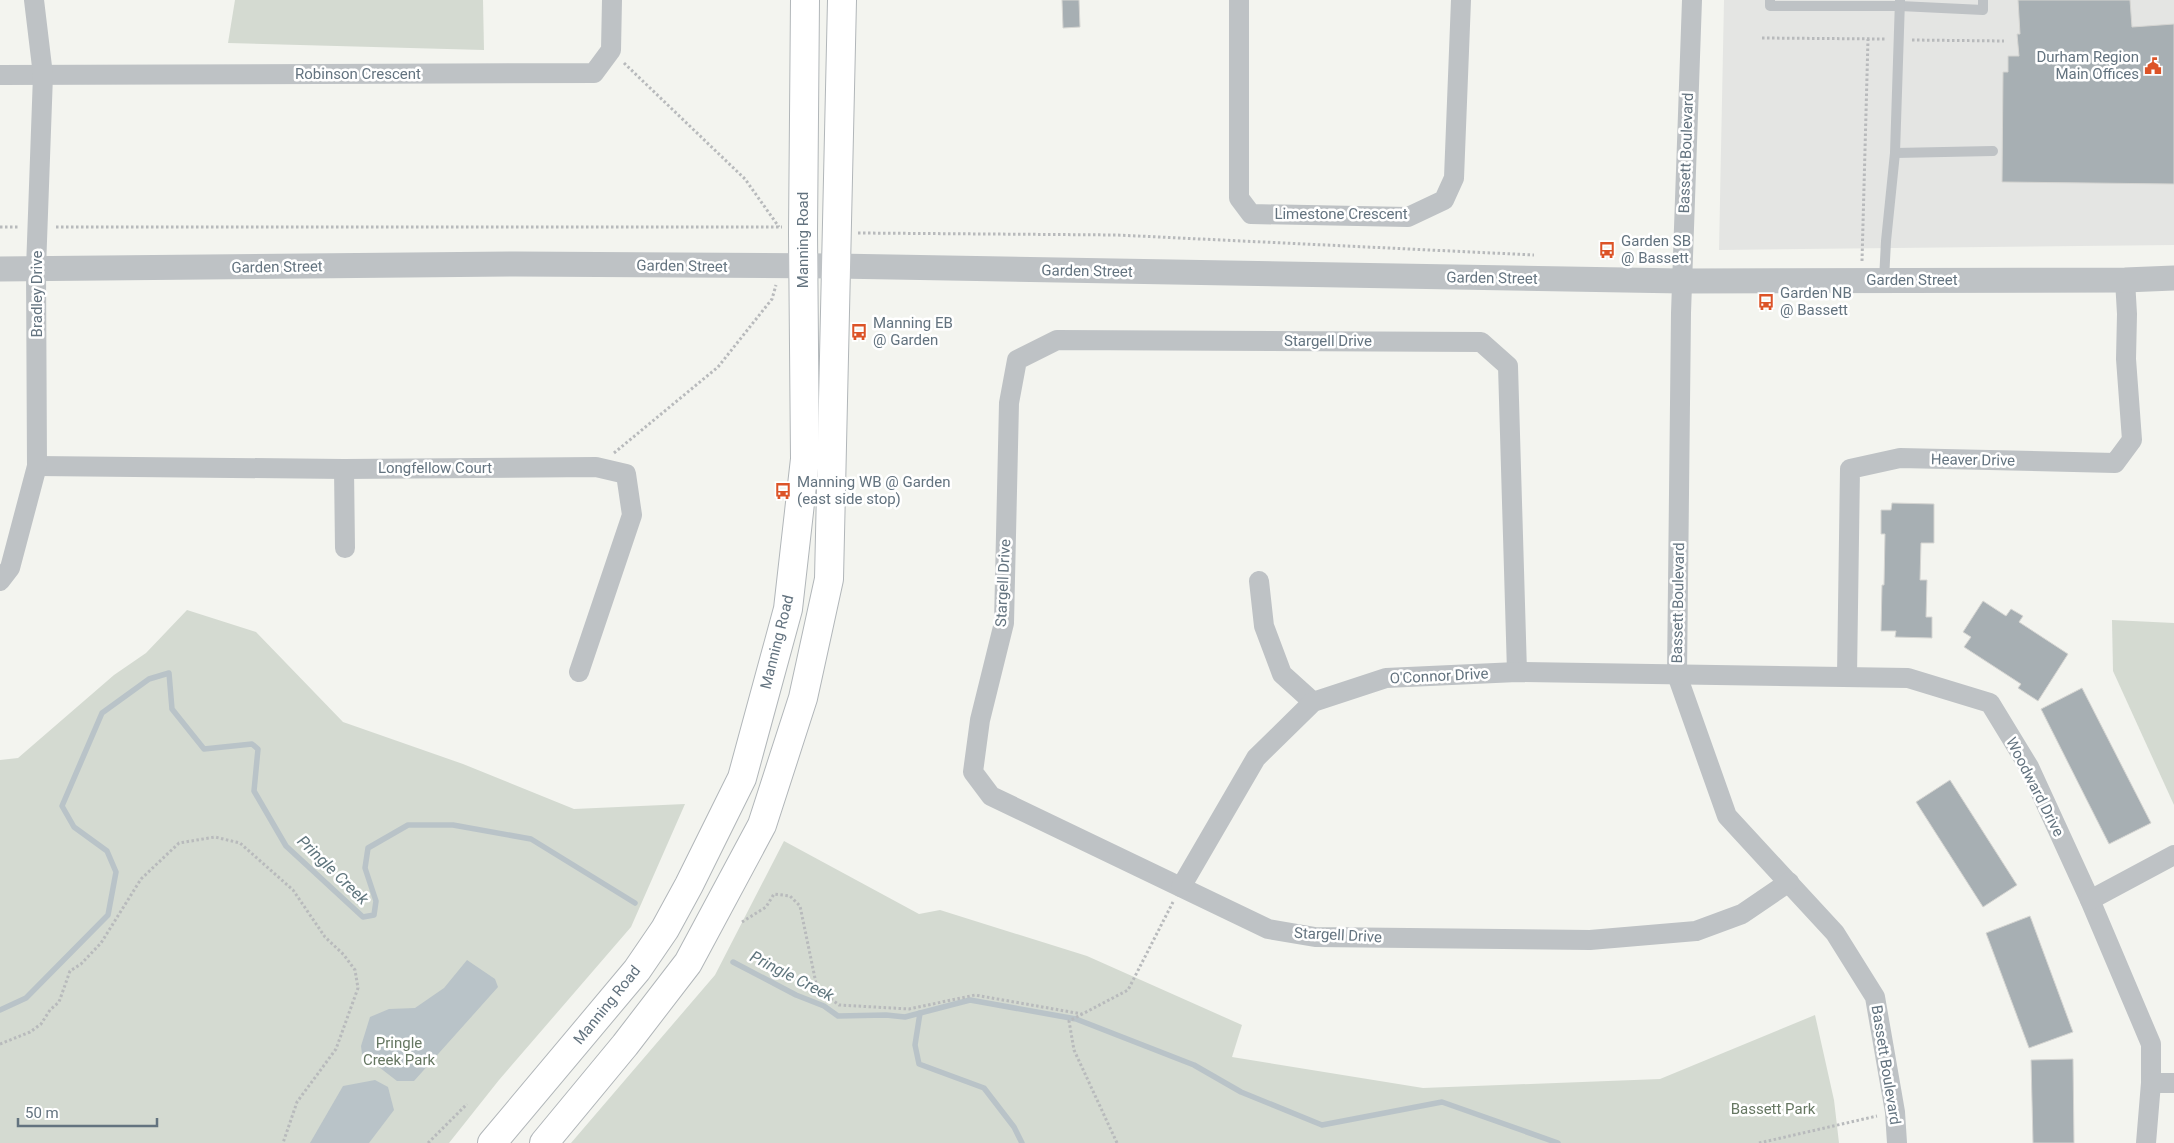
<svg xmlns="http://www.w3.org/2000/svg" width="2174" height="1143" viewBox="0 0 2174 1143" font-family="Roboto,sans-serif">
<rect width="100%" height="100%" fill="#f3f4ef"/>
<path fill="#e4e5e3" d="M 1724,0 L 2174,0 L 2174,245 L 1719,250 Z"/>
<g fill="#d4dad1">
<path d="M 235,0 L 483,0 L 484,50 L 228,43 Z"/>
<path d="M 187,610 L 256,632 L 343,722 L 463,764 L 574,809 L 685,804 L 631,927 L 499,1080 L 449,1143 L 0,1143 L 0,760 L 18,758 L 114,675 L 146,653 Z"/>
<path d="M 2112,620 L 2174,623 L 2174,805 L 2113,671 Z"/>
<path d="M 784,841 L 919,914 L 940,910 L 1087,956 L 1242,1025 L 1232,1057 L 1423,1088 L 1660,1079 L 1815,1015 L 1834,1100 L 1839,1143 L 571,1143 L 715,975 Z"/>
</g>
<g fill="#b9c3c8">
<path d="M 467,960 L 495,979 L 498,987 L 414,1081 L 397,1081 L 362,1054 L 361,1046 L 370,1017 L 389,1009 L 415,1008 L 444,988 Z"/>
<path d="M 375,1080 L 388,1087 L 394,1110 L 369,1143 L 310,1143 L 343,1086 Z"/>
</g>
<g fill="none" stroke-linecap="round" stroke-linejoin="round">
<g stroke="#b9c3c8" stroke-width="5.5">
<path d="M 733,962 L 796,995 L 824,1006 L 838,1016 L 886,1015 L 905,1017 L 970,1000 L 1076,1019 L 1194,1065 L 1241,1092 L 1322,1125 L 1442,1102 L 1558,1143"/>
<path d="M 0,1010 L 26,998 L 108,915 L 116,872 L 107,851 L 74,827 L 62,806 L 102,713 L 149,679 L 169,673 L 172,709 L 204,749 L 252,744 L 258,749 L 254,791 L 286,846 L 363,917 L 374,915 L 376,901 L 365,868 L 368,848 L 408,825 L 453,825 L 531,839 L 635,903"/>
<path d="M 920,1013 L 915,1045 L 919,1064 L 984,1088 L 1014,1127 L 1022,1143"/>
</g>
</g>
<g fill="#a7afb3" stroke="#d5d5d2">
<path d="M 1062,0 L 1079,0 L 1080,27 L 1063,28 Z"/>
<path d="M 2018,0 L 2130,0 L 2132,27 L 2174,24 L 2174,184 L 2002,182 L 2003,72 L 2008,72 L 2008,56 L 2019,56 L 2017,34 L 2020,34 Z"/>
<path d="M 1892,503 L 1934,504 L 1934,543 L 1921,543 L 1920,580 L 1927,580 L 1926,617 L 1932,617 L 1932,638 L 1895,637 L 1896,631 L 1881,631 L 1882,585 L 1884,585 L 1885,534 L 1881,534 L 1881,510 L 1891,510 Z"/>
<path d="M 1983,601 L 2006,616 L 2011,609 L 2023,616 L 2019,622 L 2068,654 L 2038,701 L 2018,688 L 2021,684 L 1964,647 L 1971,637 L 1963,632 Z"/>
<path d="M 2082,688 L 2151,823 L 2109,844 L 2041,709 Z"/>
<path d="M 1950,780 L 2017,885 L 1983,907 L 1916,802 Z"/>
<path d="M 2030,916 L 2073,1032 L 2029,1048 L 1986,933 Z"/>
<path d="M 2073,1059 L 2074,1143 L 2033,1143 L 2031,1060 Z"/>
</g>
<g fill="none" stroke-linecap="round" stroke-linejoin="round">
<g stroke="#b1b6b9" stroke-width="30">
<g id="secondary">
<path d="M 492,1143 L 637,970 L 665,929 L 689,885 L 742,778 L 788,609 L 805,459 L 803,233 L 805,0"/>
<path d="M 544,1143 L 625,1045 L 688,963 L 762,825 L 803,698 L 829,579 L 842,0"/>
</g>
</g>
<g stroke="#b8babc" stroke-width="3" stroke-dasharray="2.5 2.5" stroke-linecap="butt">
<path d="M 1762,38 L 1885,39"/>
<path d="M 1912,40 L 2004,41"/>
<path d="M 624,63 L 745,179 L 779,227"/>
<path d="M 0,227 L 19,227"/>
<path d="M 56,227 L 782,227"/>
<path d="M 858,233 L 1117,235 L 1534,255"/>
<path d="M 1862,261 L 1868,39"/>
<path d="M 614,453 L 718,367 L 772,299 L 776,285"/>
<path d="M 742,922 L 766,907 L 774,894 L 790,896 L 800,906 L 817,988 L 839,1005 L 909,1009 L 975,995 L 1082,1014"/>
<path d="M 0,1044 L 30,1032 L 41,1024 L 50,1010 L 59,1002 L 70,971 L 81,964 L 101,943 L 141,879 L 179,843 L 215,837 L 240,843 L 293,890 L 325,937 L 344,955 L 355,970 L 358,988 L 336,1049 L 297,1102 L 283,1143"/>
<path d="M 428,1143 L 467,1104"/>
<path d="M 1117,1143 L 1074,1050 L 1069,1021 L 1128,990 L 1173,902"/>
<path d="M 1759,1143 L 1877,1116"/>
</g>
<g stroke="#bec2c5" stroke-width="10">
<path d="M 1770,0 L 1770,6 L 1900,6 L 1983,10 L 1983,0"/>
<path d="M 1895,153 L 1993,151"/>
<path d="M 1884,280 L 1886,241 L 1895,153 L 1900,0"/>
</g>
<g stroke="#bec2c5" stroke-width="20">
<path d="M 1239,0 L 1239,198 L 1251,214 L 1408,217 L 1444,200 L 1454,178 L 1461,0"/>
<path d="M 1692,0 L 1681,313 L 1677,675 L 1727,816 L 1835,933 L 1875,997 L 1895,1112 L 1897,1143"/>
<path d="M 0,75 L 594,73 L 611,50 L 612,0"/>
<path d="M 37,466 L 344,469 L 596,467 L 626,474 L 632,515 L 579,672"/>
<path d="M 344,469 L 345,548"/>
<path d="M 0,581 L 10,568 L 37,466 L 36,269 L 43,75 L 34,0"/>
<path d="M 1259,581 L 1264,626 L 1282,674 L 1313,702"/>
<path d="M 1517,672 L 1508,366 L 1481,342 L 1057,340 L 1017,360 L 1009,403 L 1004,623 L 980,720 L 973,772 L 991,796 L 1268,929 L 1315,937 L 1590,940 L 1696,931 L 1742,914 L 1789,882"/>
<path d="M 1847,676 L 1850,469 L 1900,458 L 2115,463 L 2132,440 L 2126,359 L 2127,314 L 2125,280"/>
<path d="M 1181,887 L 1256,758 L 1313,702 L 1386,678 L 1517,672 L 1908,678 L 1990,703 L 2029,767 L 2090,900 L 2151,1044 L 2151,1083 L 2146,1143"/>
<path d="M 2090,900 L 2174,855"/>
<path d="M 2151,1083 L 2174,1083"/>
</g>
<path stroke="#bec2c5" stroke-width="25" d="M 0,269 L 515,264 L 836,266 L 1682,281 L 2125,280 L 2174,278"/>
<use href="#secondary" stroke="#fff" stroke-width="28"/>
</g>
<defs>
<g id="civic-bare" transform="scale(1.35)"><path d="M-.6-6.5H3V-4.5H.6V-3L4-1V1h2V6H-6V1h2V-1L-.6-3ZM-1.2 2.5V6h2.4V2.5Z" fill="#dc5327" stroke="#fff" stroke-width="2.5" paint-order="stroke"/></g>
<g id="bus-bare" transform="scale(1.35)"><path d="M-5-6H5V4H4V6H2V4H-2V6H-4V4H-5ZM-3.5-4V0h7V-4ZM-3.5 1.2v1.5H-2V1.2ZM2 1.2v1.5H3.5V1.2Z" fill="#dc5327" stroke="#fff" stroke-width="2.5" paint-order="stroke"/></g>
</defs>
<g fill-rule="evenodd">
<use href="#civic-bare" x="2153" y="66"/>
<use href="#bus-bare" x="1607" y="250"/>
<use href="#bus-bare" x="1766" y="302"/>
<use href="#bus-bare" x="859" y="332"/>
<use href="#bus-bare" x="783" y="491"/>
</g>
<g text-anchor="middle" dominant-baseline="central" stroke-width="5" stroke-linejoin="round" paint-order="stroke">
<g font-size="15" fill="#63737f" stroke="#fff" text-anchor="start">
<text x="2139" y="57" text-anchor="end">Durham Region<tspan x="2139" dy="17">Main Offices</tspan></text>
<text x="1621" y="241">Garden SB<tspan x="1621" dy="17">@ Bassett</tspan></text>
<text x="1780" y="293">Garden NB<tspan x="1780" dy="17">@ Bassett</tspan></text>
<text x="873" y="323">Manning EB<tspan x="873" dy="17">@ Garden</tspan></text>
<text x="797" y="482">Manning WB @ Garden<tspan x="797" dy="17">(east side stop)</tspan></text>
</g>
<g font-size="15" fill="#63737f" stroke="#fff">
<text x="358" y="74">Robinson Crescent</text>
<text transform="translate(1686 153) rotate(-88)">Bassett Boulevard</text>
<text x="1341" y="214">Limestone Crescent</text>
<text transform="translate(803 240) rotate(-90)">Manning Road</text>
<text transform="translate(682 266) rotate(1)">Garden Street</text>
<text transform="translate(277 267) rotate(-1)">Garden Street</text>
<text transform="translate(1087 271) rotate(1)">Garden Street</text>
<text transform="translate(1492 278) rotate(1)">Garden Street</text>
<text x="1912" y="280">Garden Street</text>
<text transform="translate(37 294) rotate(-90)">Bradley Drive</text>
<text x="1328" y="341">Stargell Drive</text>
<text transform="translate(1973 460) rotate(1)">Heaver Drive</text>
<text x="435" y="468">Longfellow Court</text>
<text transform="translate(1003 583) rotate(-87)">Stargell Drive</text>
<text transform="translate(1678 603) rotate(-89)">Bassett Boulevard</text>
<text transform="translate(777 642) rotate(-76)">Manning Road</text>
<text transform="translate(1439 676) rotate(-3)">O'Connor Drive</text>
<text transform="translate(2035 787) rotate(63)">Woodward Drive</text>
<text transform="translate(1338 935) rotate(3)">Stargell Drive</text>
<text transform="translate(607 1005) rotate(-51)">Manning Road</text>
<text transform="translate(1886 1065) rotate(81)">Bassett Boulevard</text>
</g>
<g font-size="15" fill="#667762" stroke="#fff">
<text x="399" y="1043">Pringle<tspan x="399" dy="17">Creek Park</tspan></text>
<text x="1773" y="1109">Bassett Park</text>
</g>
<g font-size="16" font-style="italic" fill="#5f757d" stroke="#fff">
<text transform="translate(333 870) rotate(44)">Pringle Creek</text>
<text transform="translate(792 976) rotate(27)">Pringle Creek</text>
</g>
</g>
<path d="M18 1118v8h139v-8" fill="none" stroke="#63737f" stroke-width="2.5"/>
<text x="25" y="1118" font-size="15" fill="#63737f" stroke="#ffffff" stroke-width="4" paint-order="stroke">50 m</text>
</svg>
